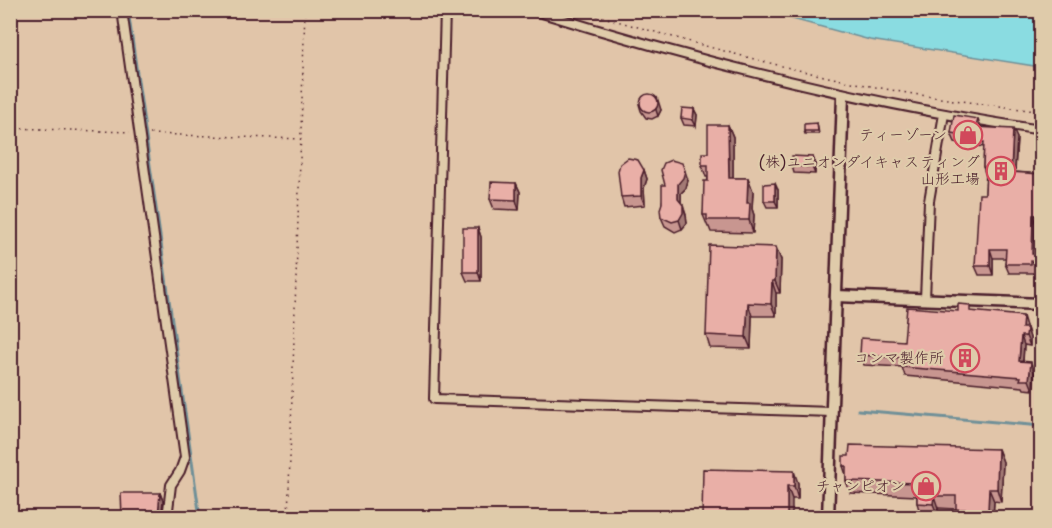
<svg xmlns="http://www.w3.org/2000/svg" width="1052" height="528" viewBox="0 0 1052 528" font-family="'Shantell Sans','Klee One',sans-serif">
<rect width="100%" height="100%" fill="#e1c5a9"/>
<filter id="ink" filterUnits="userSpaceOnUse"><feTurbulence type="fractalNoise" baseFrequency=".0167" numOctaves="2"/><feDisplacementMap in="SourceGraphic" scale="12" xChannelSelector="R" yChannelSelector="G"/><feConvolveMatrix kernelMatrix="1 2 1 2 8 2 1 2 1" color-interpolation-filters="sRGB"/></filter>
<g filter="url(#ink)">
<path fill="#8adce1" stroke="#709098" stroke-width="1.5" d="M 763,11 L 1041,11 L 1041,67 L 870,40 Z"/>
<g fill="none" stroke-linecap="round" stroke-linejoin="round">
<g stroke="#709098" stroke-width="3">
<path d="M 128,10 L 200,518"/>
<path d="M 858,410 L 1042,426"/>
</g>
<g stroke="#4a1f2b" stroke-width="12">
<g id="street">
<path d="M 122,10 L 185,457 L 180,471 L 171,485 L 167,518"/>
<path d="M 445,10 L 434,399 L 832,412"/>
<path d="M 532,10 C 699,62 869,105 1042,130"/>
<path d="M 925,299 L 929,201 L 944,114"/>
</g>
</g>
<g stroke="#4a1f2b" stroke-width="15">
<g id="secondary">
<path d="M 836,296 L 1042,304"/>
<path d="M 828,518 L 843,95"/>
</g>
</g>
<g stroke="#4a1f2b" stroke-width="1.5" stroke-dasharray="1.5 4.5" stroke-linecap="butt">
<path d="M 579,10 C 686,41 792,72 902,92 C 948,100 995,105 1042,112"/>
<path d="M 10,128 L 130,132"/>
<path d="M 150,134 L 301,139"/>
<path d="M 288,518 L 305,10"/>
</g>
<use href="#street" stroke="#dfcbaa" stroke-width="8"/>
<use href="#secondary" stroke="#dfcbaa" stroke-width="10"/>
</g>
<g fill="#c89690" stroke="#4a1f2b" stroke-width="1.5">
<path d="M 639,104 L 661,110 L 658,116 L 652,119 L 646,118 L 641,111 Z"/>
<path d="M 694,109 L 697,115 L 696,126 L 684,125 L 681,118 Z"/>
<path d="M 978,119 L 980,127 L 1017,138 L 1015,172 L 1041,174 L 1041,224 L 1036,224 L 1036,254 L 1041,258 L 1041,271 L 1035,271 L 1034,273 L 1009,273 L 1005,264 L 1006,258 L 993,258 L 993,275 L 979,275 L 975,266 L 985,194 L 986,176 L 983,167 L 984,147 L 955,142 L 951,133 Z"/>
<path d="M 817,123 L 819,134 L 805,134 L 804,131 Z"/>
<path d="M 728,125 L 733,137 L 733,178 L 748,178 L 753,191 L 752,209 L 754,215 L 753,233 L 711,232 L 709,227 L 708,227 L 703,215 L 708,177 L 706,177 L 702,165 L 708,153 Z"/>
<path d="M 813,157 L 815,163 L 815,174 L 794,173 L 792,166 Z"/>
<path d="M 644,170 L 647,179 L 644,188 L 645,205 L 624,207 L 621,197 Z"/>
<path d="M 688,180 L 686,188 L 681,193 L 681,204 L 686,215 L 687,223 L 682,229 L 675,232 L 665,226 L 661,217 L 662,203 L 665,185 Z"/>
<path d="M 516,183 L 520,192 L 519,210 L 494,209 L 490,199 Z"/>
<path d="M 778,190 L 778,207 L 767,207 L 764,201 Z"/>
<path d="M 478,228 L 481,237 L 481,281 L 467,281 L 463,272 Z"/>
<path d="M 781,260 L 780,293 L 776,293 L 776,316 L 752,316 L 751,349 L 710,348 L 706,335 Z"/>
<path d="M 958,311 L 973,312 L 1026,326 L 1026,328 L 1027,328 L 1030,338 L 1030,346 L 1024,345 L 1023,362 L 1034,372 L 1033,390 L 1024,389 L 1023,387 L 905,376 L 902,367 L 864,365 L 860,355 L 904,341 Z"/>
<path d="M 998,449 L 1003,462 L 1001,502 L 994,501 L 993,518 L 959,518 L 956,509 L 938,508 L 938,516 L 921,516 L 917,503 L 917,496 L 850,493 L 846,481 L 846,475 L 843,466 Z"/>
<path d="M 703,469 L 798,483 L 798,499 L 792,499 Z"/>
<path d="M 160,493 L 163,501 L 161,518 L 117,518 L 122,517 Z"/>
</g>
<g fill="#a37a75" stroke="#4a1f2b" stroke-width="1.5">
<path d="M 657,97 L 661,110 L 658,116 L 656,110 Z"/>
<path d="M 694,109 L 697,115 L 696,126 L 693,120 Z"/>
<path d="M 728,125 L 733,137 L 733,190 L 729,178 Z"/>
<path d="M 1013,129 L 1017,138 L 1014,181 L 1011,172 Z"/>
<path d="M 813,157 L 815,163 L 815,174 L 812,167 Z"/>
<path d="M 644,170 L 647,179 L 644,188 L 645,205 L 641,196 L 641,178 Z"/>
<path d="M 685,171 L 688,180 L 686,188 L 681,193 L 681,209 L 678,199 L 678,184 Z"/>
<path d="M 748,178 L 753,191 L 752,209 L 754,215 L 753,233 L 749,220 L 747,203 Z"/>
<path d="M 516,183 L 520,192 L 519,210 L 516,200 Z"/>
<path d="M 775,183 L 778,190 L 778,207 L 775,201 Z"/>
<path d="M 683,205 L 686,215 L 687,223 L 682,229 L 679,220 Z"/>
<path d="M 1033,215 L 1036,224 L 1035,263 L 1032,254 Z"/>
<path d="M 478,228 L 481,237 L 481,281 L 478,272 Z"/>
<path d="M 776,247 L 781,260 L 780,293 L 775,281 Z"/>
<path d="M 990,249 L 993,258 L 993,275 L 990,266 Z"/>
<path d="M 772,281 L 776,293 L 776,316 L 771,304 Z"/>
<path d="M 748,303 L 752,316 L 751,349 L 746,337 Z"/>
<path d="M 1023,316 L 1026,326 L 1025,337 L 1022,328 Z"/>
<path d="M 1027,328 L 1030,338 L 1030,346 L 1026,336 Z"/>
<path d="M 1021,336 L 1024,345 L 1022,371 L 1019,361 Z"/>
<path d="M 1031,362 L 1034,372 L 1033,390 L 1029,380 Z"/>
<path d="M 998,449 L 1003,462 L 1001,502 L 997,489 Z"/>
<path d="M 794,471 L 798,483 L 798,499 L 794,486 Z"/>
<path d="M 787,486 L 792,499 L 792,518 L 787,518 Z"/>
<path d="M 989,489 L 994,501 L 993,518 L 991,518 L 988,510 Z"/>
<path d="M 160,493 L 163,501 L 161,518 L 159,518 L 158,516 Z"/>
<path d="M 934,496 L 938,508 L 938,516 L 933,504 Z"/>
</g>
<g fill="#e9afa7" stroke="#4a1f2b" stroke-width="1.5">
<circle cx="649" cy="103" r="9"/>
<path d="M 682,108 L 694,109 L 693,120 L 681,118 Z"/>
<path d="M 954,115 L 978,119 L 976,127 L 1013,129 L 1011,172 L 1041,174 L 1041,215 L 1033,215 L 1032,254 L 1040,254 L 1040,262 L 1031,261 L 1031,264 L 1005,264 L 1006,249 L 990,249 L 990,266 L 975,266 L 979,194 L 985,194 L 986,168 L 983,167 L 984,142 L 982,142 L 982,138 L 951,133 Z"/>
<path d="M 817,123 L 818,131 L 804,131 L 804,124 Z"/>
<path d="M 708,125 L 728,125 L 729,178 L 748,178 L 747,203 L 750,203 L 749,220 L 707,220 L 707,215 L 703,215 L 704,181 L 708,181 L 708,165 L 702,165 L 702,153 L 708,153 Z"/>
<path d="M 792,156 L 813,157 L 812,167 L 792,166 Z"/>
<path d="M 628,158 L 638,160 L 644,170 L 641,178 L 641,196 L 621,197 L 618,171 L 620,164 Z"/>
<path d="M 671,160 L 682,163 L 685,171 L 683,178 L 678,184 L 678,199 L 683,205 L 683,213 L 679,220 L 672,222 L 661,217 L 660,209 L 662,203 L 662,185 L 665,185 L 661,170 L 664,163 Z"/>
<path d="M 491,182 L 516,183 L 516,200 L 490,199 Z"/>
<path d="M 775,183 L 775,201 L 764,201 L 764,184 Z"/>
<rect x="463" y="228" width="15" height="44"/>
<path d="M 709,245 L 776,247 L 775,281 L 772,281 L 771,304 L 748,303 L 746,337 L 706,335 Z"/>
<path d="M 958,304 L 970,305 L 970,311 L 1023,316 L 1022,328 L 1027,328 L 1026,336 L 1021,336 L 1019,361 L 1031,362 L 1029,380 L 1020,380 L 1021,377 L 902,367 L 902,358 L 860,355 L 861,338 L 904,341 L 907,307 L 958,311 Z"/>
<path d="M 850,445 L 998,449 L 997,489 L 989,489 L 988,510 L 956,509 L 956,496 L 934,496 L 933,504 L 917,503 L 917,483 L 846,481 L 846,466 L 843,466 L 843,456 L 849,456 Z"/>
<path d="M 703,469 L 794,471 L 794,486 L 787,486 L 787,518 L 702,518 Z"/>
<path d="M 121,493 L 160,493 L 158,516 L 137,515 L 137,518 L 117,518 L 117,517 L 122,517 Z"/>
<path d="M 295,516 L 313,517 L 313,518 L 295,518 Z"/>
</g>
</g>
<defs>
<g id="shop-ring" transform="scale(1.5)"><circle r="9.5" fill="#dfcbaa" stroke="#d1495b" stroke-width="1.5"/><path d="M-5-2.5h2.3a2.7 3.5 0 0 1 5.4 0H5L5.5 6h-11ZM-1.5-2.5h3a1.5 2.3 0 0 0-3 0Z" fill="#d1495b"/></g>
<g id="building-ring" transform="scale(1.5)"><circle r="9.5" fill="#dfcbaa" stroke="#d1495b" stroke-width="1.5"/><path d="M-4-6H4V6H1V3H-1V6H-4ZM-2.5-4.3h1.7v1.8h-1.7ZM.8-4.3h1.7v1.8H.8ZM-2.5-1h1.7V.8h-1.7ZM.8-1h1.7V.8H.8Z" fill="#d1495b"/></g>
</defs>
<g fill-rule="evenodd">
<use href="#shop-ring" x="968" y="135"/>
<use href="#building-ring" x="1001" y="171"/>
<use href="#building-ring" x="965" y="358"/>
<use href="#shop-ring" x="926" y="486"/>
</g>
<g text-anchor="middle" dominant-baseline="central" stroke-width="4.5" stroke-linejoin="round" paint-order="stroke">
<g font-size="15" fill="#4a1f2b" stroke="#dfcbaa" text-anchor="end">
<text x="947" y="135">ティーゾーン</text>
<text x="980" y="162">(株)ユニオンダイキャスティング<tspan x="980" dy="17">山形工場</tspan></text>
<text x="944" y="358">コンマ製作所</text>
<text x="905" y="486">チャンピオン</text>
</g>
</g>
<rect width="1052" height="528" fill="none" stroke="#dfcbaa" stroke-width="36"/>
<rect x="18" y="18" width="1016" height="492" fill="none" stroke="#4a1f2b" stroke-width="2" filter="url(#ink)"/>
</svg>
